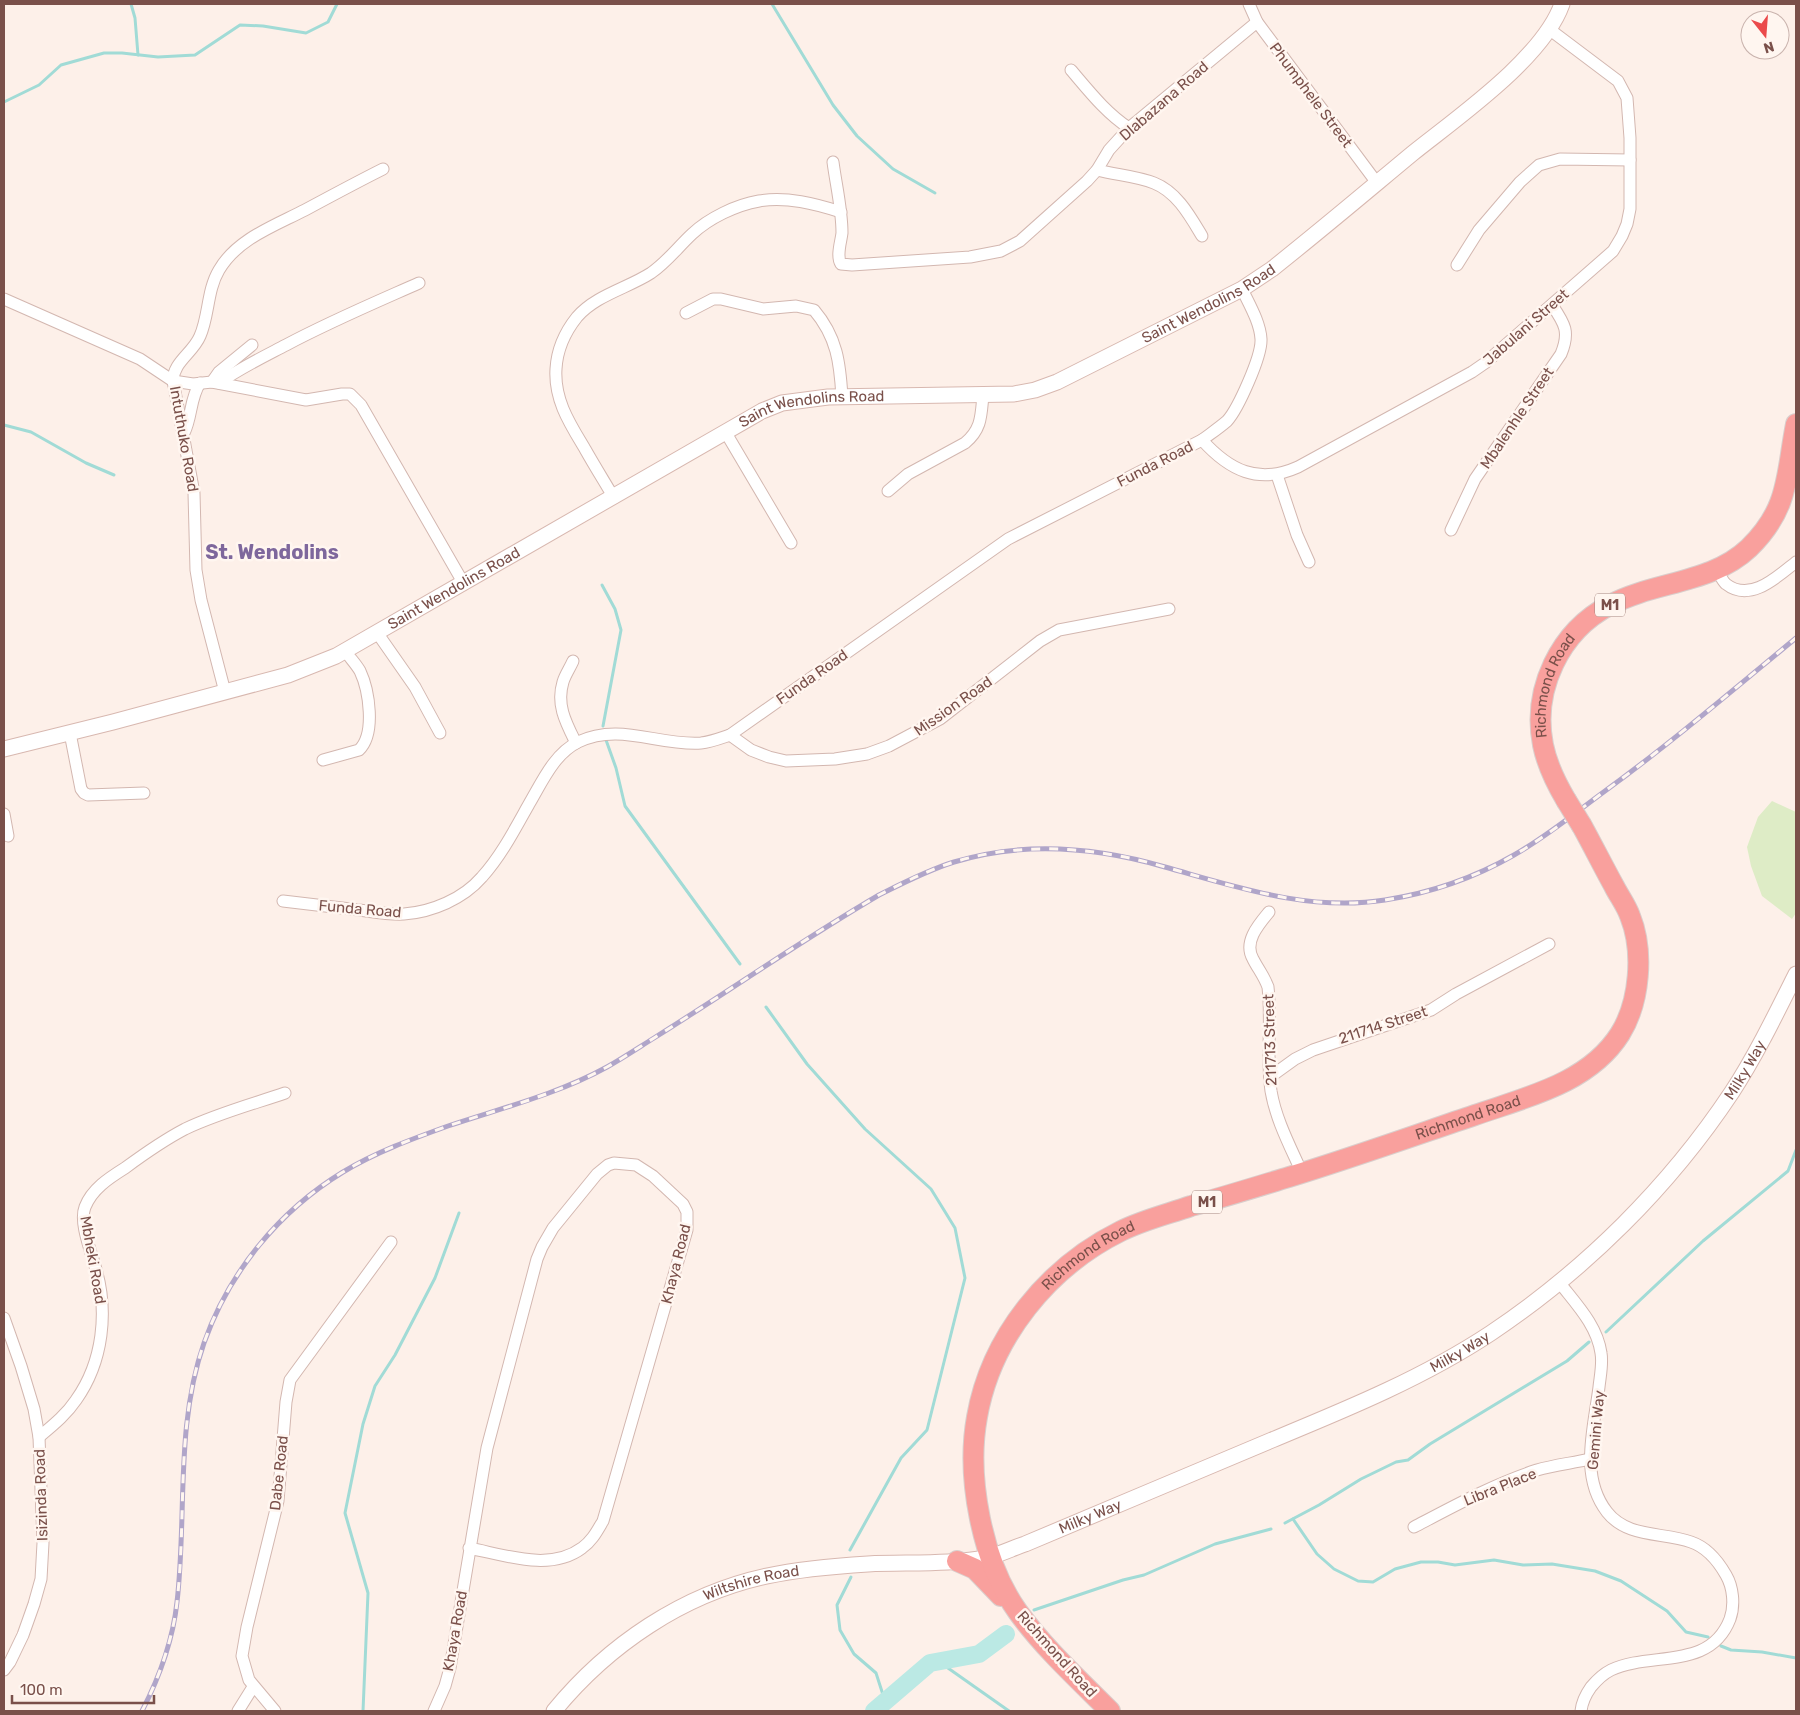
<svg xmlns="http://www.w3.org/2000/svg" width="1800" height="1715" viewBox="0 0 1800 1715" font-family="Rubik,sans-serif">
<rect width="100%" height="100%" fill="#fdf0e9"/>
<path fill="#deecc6" d="M 1772,801 L 1796,812 L 1796,913 L 1792,919 L 1762,896 L 1751,866 L 1747,847 L 1758,817 Z"/>
<g fill="none" stroke-linecap="round" stroke-linejoin="round">
<g stroke="#a1dbd6" stroke-width="3">
<path d="M 131,4 L 135,18 L 138,55"/>
<path d="M 772,4 L 833,105 L 857,136 L 893,169 L 935,193"/>
<path d="M 4,102 L 39,85 L 61,65 L 104,53 L 122,53 L 158,57 L 195,55 L 240,25 L 263,26 L 306,33 L 328,22 L 337,4"/>
<path d="M 4,425 L 31,432 L 86,463 L 114,475"/>
<path d="M 602,585 L 615,609 L 621,630 L 603,726"/>
<path d="M 606,740 L 616,768 L 625,806 L 740,964"/>
<path d="M 766,1007 L 807,1064 L 865,1129 L 931,1189 L 955,1228 L 965,1278 L 927,1430 L 901,1458 L 850,1550"/>
<path d="M 1606,1332 L 1703,1241 L 1788,1171 L 1796,1150"/>
<path d="M 1293,1519 L 1317,1554 L 1334,1569 L 1358,1581 L 1373,1582 L 1395,1569 L 1421,1562 L 1438,1562 L 1455,1565 L 1494,1560 L 1523,1565 L 1552,1564 L 1595,1571 L 1621,1581 L 1667,1611 L 1686,1632 L 1708,1637"/>
<path d="M 1285,1523 L 1319,1505 L 1361,1479 L 1396,1462 L 1408,1460 L 1430,1444 L 1567,1361 L 1589,1342"/>
<path d="M 851,1577 L 837,1605 L 840,1630 L 854,1654 L 876,1673 L 885,1701"/>
<path d="M 1034,1610 L 1123,1580 L 1144,1575 L 1215,1544 L 1271,1529"/>
<path d="M 1721,1646 L 1731,1650 L 1762,1652 L 1796,1658"/>
<path d="M 938,1661 L 1009,1711"/>
<path d="M 363,1711 L 368,1593 L 345,1513 L 363,1424 L 375,1386 L 395,1355 L 435,1278 L 459,1213"/>
</g>
<path stroke="#bbe9e4" stroke-width="18" d="M 874,1711 L 930,1663 L 979,1654 L 1006,1634"/>
<g stroke="#d3b7b0" stroke-width="13">
<g id="street">
<path d="M 1249,4 L 1257,22 L 1377,183"/>
<path d="M 1071,70 C 1089,91 1106,113 1129,128"/>
<path d="M 833,162 C 836,185 842,209 842,233 C 841,242 836,256 841,264 L 852,265 L 970,257 L 1001,251 L 1020,241 L 1087,181 L 1097,170 L 1109,150 L 1129,128 L 1257,22"/>
<path d="M 1097,170 C 1116,175 1136,176 1154,183 C 1177,192 1190,216 1202,236"/>
<path d="M 1457,265 L 1479,230 L 1520,182 L 1539,165 L 1560,159 L 1630,160"/>
<path d="M 4,299 L 140,359 L 173,381 L 193,384 L 212,382 L 306,400 L 342,394 L 350,394 L 361,405 L 464,584"/>
<path d="M 686,313 L 713,299 L 721,299 L 763,309 L 796,306 L 814,310 C 837,337 840,363 842,397"/>
<path d="M 212,382 L 219,372 L 252,345"/>
<path d="M 219,383 C 240,368 263,357 286,345 C 329,322 374,303 419,283"/>
<path d="M 184,433 C 192,417 190,398 200,383"/>
<path d="M 726,433 L 791,543"/>
<path d="M 1202,440 C 1229,470 1258,485 1298,467 L 1472,372 L 1485,363 L 1613,251 L 1622,236 L 1627,224 L 1630,209 L 1630,138 L 1627,98 L 1618,81 L 1549,29"/>
<path d="M 1277,475 L 1297,535 L 1309,562"/>
<path d="M 888,491 L 908,474 L 965,443 C 982,429 981,415 983,395"/>
<path d="M 614,498 C 604,481 594,465 585,449 C 570,424 554,400 556,369 C 557,350 565,332 577,317 C 596,295 628,288 651,273 C 667,262 678,247 692,234 C 709,218 736,205 759,201 C 786,196 816,204 841,212"/>
<path d="M 1451,530 L 1475,479 L 1561,354 C 1570,332 1565,324 1552,305"/>
<path d="M 1717,570 C 1720,574 1722,581 1726,584 C 1750,603 1777,577 1796,562"/>
<path d="M 378,634 L 415,687 L 440,733"/>
<path d="M 573,661 C 570,668 565,675 563,682 C 556,705 566,723 576,743"/>
<path d="M 225,692 L 201,600 L 196,570 L 194,493 L 173,381 C 173,362 193,353 200,336 C 209,316 207,290 219,270 C 237,239 274,226 305,210 C 331,196 357,182 383,169"/>
<path d="M 70,733 L 81,789 L 84,793 L 88,795 L 144,793"/>
<path d="M 730,735 L 751,750 L 769,757 L 786,761 L 835,759 L 867,754 L 889,746 L 940,719 L 1040,641 L 1059,630 L 1169,609"/>
<path d="M 323,760 L 359,750 C 376,734 369,690 360,671 C 356,664 350,658 346,652"/>
<path d="M 4,814 L 8,836"/>
<path d="M 283,901 C 309,904 334,907 359,910 C 374,912 389,915 404,914 C 432,912 463,899 482,877 C 501,856 515,829 529,804 C 542,782 554,754 578,742 C 620,722 658,746 701,743 C 711,742 721,738 730,735 L 1008,539 L 1202,440 C 1210,434 1219,428 1227,421 C 1238,409 1262,356 1261,339 C 1260,322 1249,304 1242,289"/>
<path d="M 1269,912 C 1259,924 1243,942 1253,959 C 1258,969 1264,976 1268,987 C 1272,1022 1266,1057 1271,1091 C 1276,1120 1290,1146 1302,1173"/>
<path d="M 1270,1077 L 1295,1059 L 1313,1050 L 1431,1010 L 1456,994 L 1549,944"/>
<path d="M 1559,1282 C 1576,1304 1597,1325 1601,1353 C 1603,1364 1600,1377 1599,1387 C 1594,1428 1579,1476 1607,1512 C 1627,1538 1663,1532 1691,1542 C 1706,1547 1718,1561 1726,1575 C 1733,1587 1735,1605 1730,1619 C 1710,1671 1651,1651 1611,1670 C 1603,1674 1596,1681 1591,1687 C 1586,1694 1582,1702 1581,1711"/>
<path d="M 4,1318 L 21,1366 L 34,1409 L 39,1437 L 43,1543 L 41,1579 L 34,1604 L 23,1635 L 10,1662 L 4,1670"/>
<path d="M 39,1437 C 52,1426 66,1415 76,1400 C 103,1362 109,1311 95,1266 C 91,1251 79,1222 85,1207 C 92,1189 109,1178 125,1168 C 144,1154 164,1140 185,1129 C 216,1114 253,1104 285,1093"/>
<path d="M 1414,1527 C 1454,1506 1494,1484 1537,1470 C 1554,1465 1573,1463 1590,1459"/>
<path d="M 238,1711 L 253,1687"/>
<path d="M 275,1711 L 249,1680 L 242,1656 L 247,1627 L 278,1501 L 286,1402 L 290,1380 L 391,1242"/>
<path d="M 434,1711 L 445,1686 L 450,1668 L 487,1448 L 537,1259 L 542,1247 L 553,1228 L 597,1174 L 608,1165 L 614,1163 L 636,1165 L 653,1176 L 683,1204 L 687,1212 L 687,1230 L 603,1521 C 597,1531 592,1541 582,1548 C 550,1572 505,1555 469,1548"/>
</g>
</g>
<g stroke="#d8b8b0" stroke-width="17">
<g id="secondary">
<path id="s1" d="M 4,749 L 113,722 L 288,675 L 336,656 L 762,411 L 782,403 L 828,397 L 1014,394 L 1035,390 L 1057,382 L 1242,289 L 1272,269 C 1320,231 1366,192 1413,153 C 1458,117 1543,58 1562,4"/>
<path id="s2" d="M 554,1711 C 608,1645 683,1594 767,1576 C 800,1569 835,1566 868,1564 C 908,1562 950,1565 989,1557 C 1001,1554 1013,1548 1025,1544 C 1107,1509 1190,1475 1272,1440 C 1347,1409 1423,1378 1491,1333 C 1585,1270 1669,1187 1732,1092 C 1756,1055 1776,1014 1796,974"/>
</g>
</g>
<g stroke="#dacecc" stroke-width="22">
<g id="highway">
<path id="s3" d="M 1566,800 C 1556,783 1547,765 1543,745 C 1532,689 1560,631 1610,605 C 1655,581 1711,584 1749,548 C 1790,508 1786,475 1796,424"/>
<path d="M 957,1561 L 975,1569 L 1001,1596"/>
<path id="s4" d="M 1110,1711 C 1078,1679 1044,1648 1018,1612 C 982,1562 966,1477 977,1417 C 991,1337 1048,1267 1121,1231 C 1143,1220 1168,1214 1191,1206 C 1224,1197 1256,1187 1289,1177 C 1351,1158 1413,1136 1475,1115 C 1527,1097 1589,1083 1620,1034 C 1640,1002 1644,951 1630,916 C 1626,905 1619,896 1614,886 C 1603,866 1593,846 1582,826"/>
</g>
</g>
<use href="#street" stroke="#fff" stroke-width="11"/>
<use href="#secondary" stroke="#fff" stroke-width="15"/>
<use href="#highway" stroke="#f9a09d" stroke-width="20"/>
<g stroke="#b0a5c9" stroke-width="5">
<path id="rail" d="M 142,1711 C 159,1678 173,1639 177,1602 C 187,1516 175,1426 204,1343 C 229,1272 279,1211 343,1172 C 376,1152 412,1139 448,1126 C 502,1108 558,1094 607,1067 C 623,1058 638,1048 654,1038 C 729,991 802,940 879,895 C 903,883 928,870 954,862 C 1023,841 1096,847 1165,867 C 1237,887 1309,912 1385,900 C 1430,893 1474,878 1514,855 C 1546,837 1575,813 1605,791 C 1671,743 1733,690 1796,638"/>
</g>
<use href="#rail" stroke="#fff6f0" stroke-width="3" stroke-dasharray="9" stroke-linecap="butt"/>
<g stroke="#dacecc" stroke-width="22" stroke-linecap="butt">
<path id="highway-bridge" d="M 1566,800 L 1582,826"/>
</g>
<use href="#highway-bridge" stroke="#f9a09d" stroke-width="20"/>
</g>
<g text-anchor="middle" dominant-baseline="central" stroke-width="5" stroke-linejoin="round" paint-order="stroke">
<g fill="#fff6f0" stroke="#a2827c" stroke-width="1">
<rect x="1595" y="593.5" width="30" height="23" rx="4"/>
<rect x="1192" y="1190.5" width="30" height="23" rx="4"/>
</g>
<g font-size="14" font-weight="bold" fill="#7a504a">
<text x="1610" y="605">M1</text>
<text x="1207" y="1202">M1</text>
</g>
<g font-size="15" fill="#7a504a" stroke="#fff6f0">
<text transform="translate(1311 95) rotate(53)">Phumphele Street</text>
<text transform="translate(1164 101) rotate(-41)">Dlabazana Road</text>
<text stroke="none"><textPath href="#s1" startOffset="1306">Saint Wendolins Road</textPath></text>
<text transform="translate(1526 327) rotate(-41)">Jabulani Street</text>
<text stroke="none"><textPath href="#s1" startOffset="886">Saint Wendolins Road</textPath></text>
<text transform="translate(1517 418) rotate(-56)">Mbalenhle Street</text>
<text transform="translate(184 439) rotate(80)">Intuthuko Road</text>
<text transform="translate(1155 464) rotate(-27)">Funda Road</text>
<text stroke="none"><textPath href="#s1" startOffset="481">Saint Wendolins Road</textPath></text>
<text transform="translate(812 677) rotate(-35)">Funda Road</text>
<text stroke="none"><textPath href="#s3" startOffset="122">Richmond Road</textPath></text>
<text transform="translate(953 706) rotate(-35)">Mission Road</text>
<text transform="translate(360 909) rotate(5)">Funda Road</text>
<text transform="translate(1383 1025) rotate(-18)">211714 Street</text>
<text transform="translate(1270 1040) rotate(-92)">211713 Street</text>
<text stroke="none"><textPath href="#s2" startOffset="1399">Milky Way</textPath></text>
<text stroke="none"><textPath href="#s4" startOffset="948">Richmond Road</textPath></text>
<text stroke="none"><textPath href="#s4" startOffset="542">Richmond Road</textPath></text>
<text transform="translate(93 1260) rotate(80)">Mbheki Road</text>
<text transform="translate(676 1264) rotate(-76)">Khaya Road</text>
<text stroke="none"><textPath href="#s2" startOffset="994">Milky Way</textPath></text>
<text transform="translate(1596 1430) rotate(-85)">Gemini Way</text>
<text transform="translate(279 1473) rotate(-84)">Dabe Road</text>
<text transform="translate(1500 1487) rotate(-22)">Libra Place</text>
<text transform="translate(41 1495) rotate(-92)">Isizinda Road</text>
<text stroke="none"><textPath href="#s2" startOffset="589">Milky Way</textPath></text>
<text stroke="none"><textPath href="#s2" startOffset="240">Wiltshire Road</textPath></text>
<text transform="translate(455 1631) rotate(-80)">Khaya Road</text>
<text transform="translate(1057 1654) rotate(48)">Richmond Road</text>
</g>
<g font-size="20" font-weight="bold" fill="#7e679c" stroke="#fff6f0">
<text x="272" y="552">St. Wendolins</text>
</g>
</g>
<rect width="1800" height="1715" fill="none" stroke="#7a504a" stroke-width="10"/>
<g transform="translate(1765 35) rotate(163)"><circle r="24" fill="#fff6f0" stroke="#cab4ae"/>
<path d="M0-4L9 19L0 12L-9 19Z" fill="#eb4a4b"/>
<text y="-8" font-size="14" font-weight="bold" text-anchor="middle" fill="#7a504a">N</text>
</g>
<path d="M12 1695v8h142v-8" fill="none" stroke="#7a504a" stroke-width="2.5"/>
<text x="20" y="1695" font-size="15" fill="#7a504a" stroke="#fff6f0" stroke-width="4" paint-order="stroke">100 m</text>
</svg>
